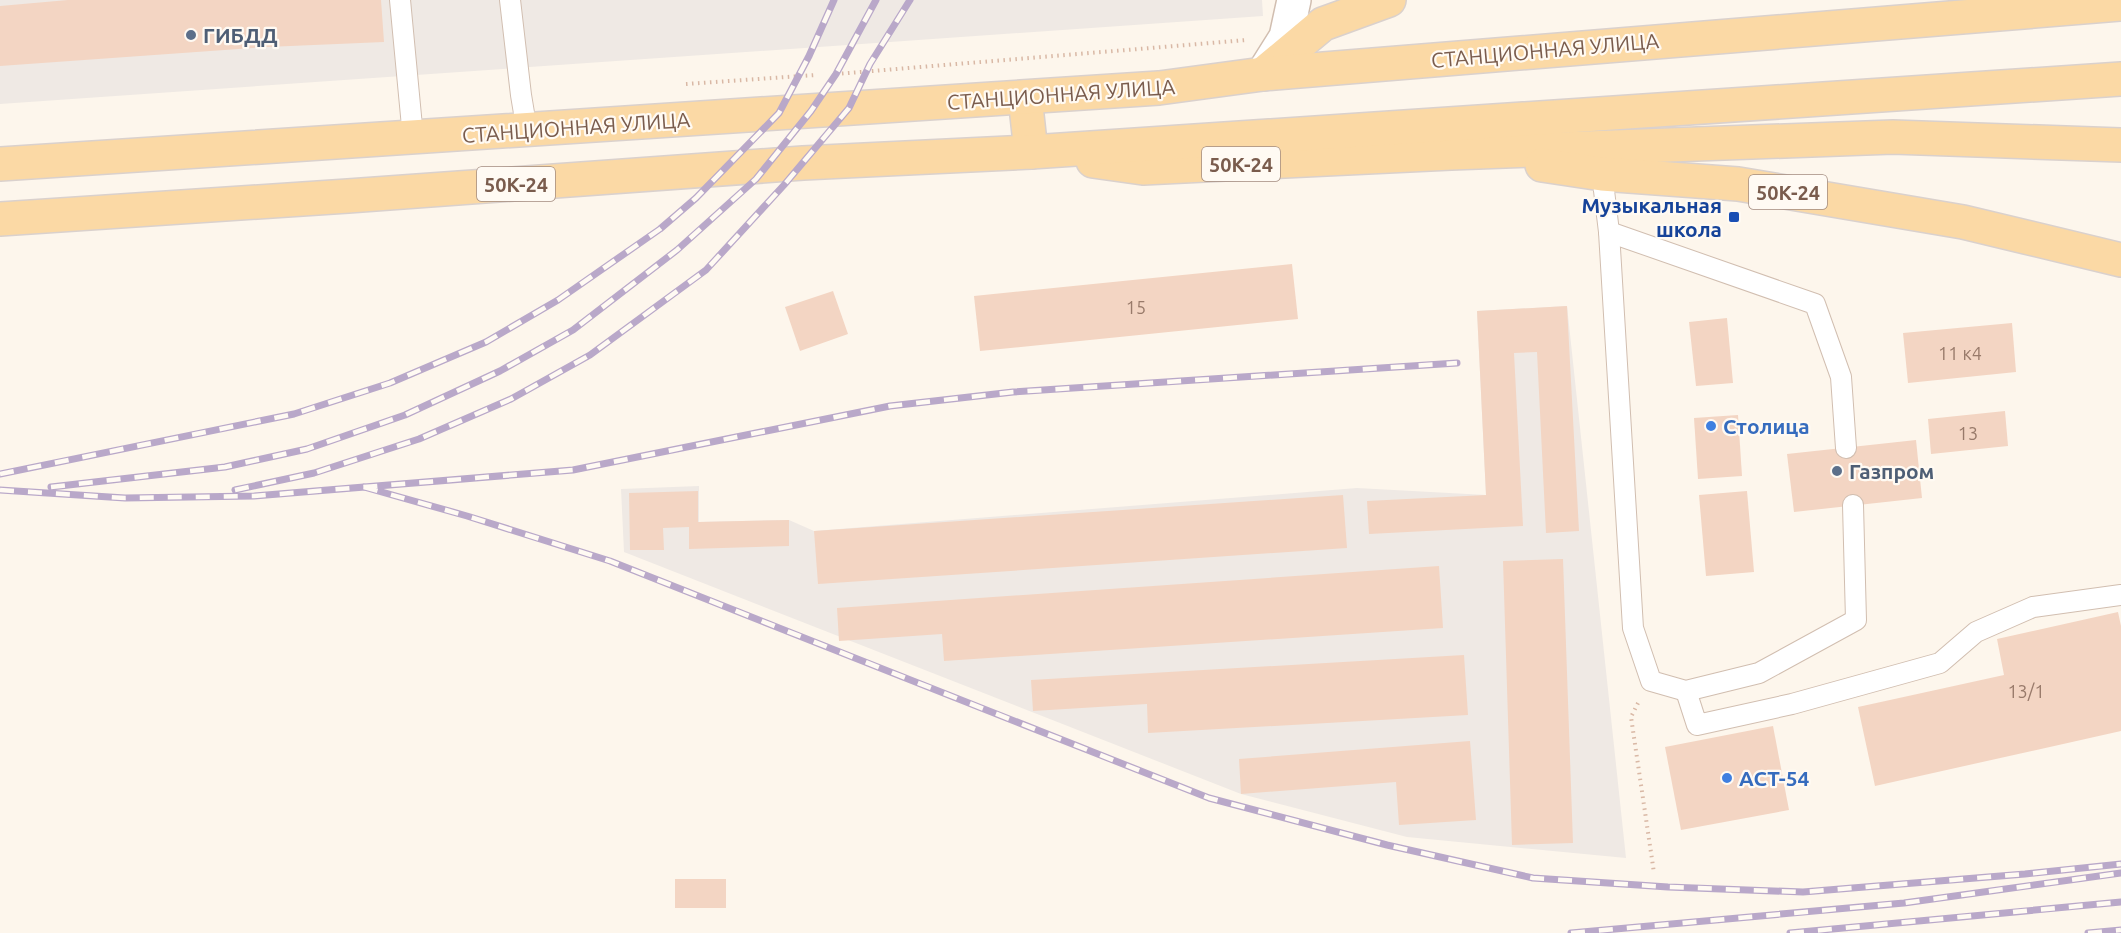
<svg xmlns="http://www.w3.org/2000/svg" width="2121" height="933" viewBox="0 0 2121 933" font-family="Ubuntu,sans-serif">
<rect width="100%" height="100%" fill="#fdf6ec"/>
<g fill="#efe9e4">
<path d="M 0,0 L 1262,0 L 1263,16 L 0,104 Z"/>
<path d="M 1567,306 L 1626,858 L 1407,837 L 1241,794 L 624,552 L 621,489 L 699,486 L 699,522 L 789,520 L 814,531 L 1357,488 L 1486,495 L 1477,311 Z"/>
</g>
<g fill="#f3d5c3">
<path d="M 68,0 L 381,0 L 384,42 L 267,47 L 0,66 L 0,6 Z"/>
<path d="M 1292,264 L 1298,319 L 980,351 L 974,296 Z"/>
<path d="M 833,291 L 848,334 L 800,351 L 785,307 Z"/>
<path d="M 1567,306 L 1579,531 L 1546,533 L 1537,352 L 1514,353 L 1523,526 L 1369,534 L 1367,501 L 1486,495 L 1477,311 Z"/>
<path d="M 1727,318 L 1733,383 L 1696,386 L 1689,322 Z"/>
<path d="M 2012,323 L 2016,372 L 1908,383 L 1903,333 Z"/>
<path d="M 2005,411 L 2008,446 L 1931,454 L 1928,419 Z"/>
<path d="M 1738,415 L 1742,476 L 1698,479 L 1694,418 Z"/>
<path d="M 1916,440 L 1922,498 L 1794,512 L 1787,454 Z"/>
<path d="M 698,491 L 698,522 L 789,520 L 789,546 L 689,549 L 689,527 L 663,528 L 664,550 L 630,550 L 629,493 Z"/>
<path d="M 1747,491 L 1754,572 L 1706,576 L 1699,495 Z"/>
<path d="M 1343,495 L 1347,548 L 818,584 L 814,531 Z"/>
<path d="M 1563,559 L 1573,843 L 1512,845 L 1503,561 Z"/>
<path d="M 1439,566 L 1443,628 L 944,661 L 942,634 L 839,641 L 837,608 Z"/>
<path d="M 2118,612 L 2121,626 L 2121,731 L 1875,786 L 1858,707 L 2004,675 L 1997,639 Z"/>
<path d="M 1464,655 L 1468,715 L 1148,733 L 1147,704 L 1033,711 L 1031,680 Z"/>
<path d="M 1773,726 L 1789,810 L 1681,830 L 1665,747 Z"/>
<path d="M 1470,741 L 1476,820 L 1399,825 L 1396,782 L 1241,794 L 1239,759 Z"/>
<rect x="675" y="879" width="51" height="29"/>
</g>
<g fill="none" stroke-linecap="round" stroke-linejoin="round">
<g stroke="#d1beb0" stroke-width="22">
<g id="lane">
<path d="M 400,0 L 413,137"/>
<path d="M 510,0 L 521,95 L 527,131"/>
<path d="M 1602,174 L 1609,232 L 1633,628 L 1651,681 L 1686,691 L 1759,673 L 1856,620 L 1853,505"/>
<path d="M 1609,232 L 1815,304 L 1841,377 L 1846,448"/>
<path d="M 1686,691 L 1697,725 L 1792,704 L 1940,663 L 1976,632 L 2033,607 L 2121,595"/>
</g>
</g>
<g stroke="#d1beb0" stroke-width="36">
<path id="street" d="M 1264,72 L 1286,37 L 1294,0"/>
</g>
<g stroke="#dad1cd" stroke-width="36">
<g id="primary">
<path d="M 1263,74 L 1323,24 L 1389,0"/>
<path d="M 1025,97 L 1031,152"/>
<path d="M 1093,161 L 1143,168 L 1451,153 L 1893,137 L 2121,145"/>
<path d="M 0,164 L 1159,88 L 1263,74 L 2121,4"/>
<path d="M 1542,165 L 1602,174 L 1738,184 L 1963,222 L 2121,260"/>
<path d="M 0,219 L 348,196 L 803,163 L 1031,152 L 2121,79"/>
</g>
</g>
<g stroke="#d9b8a5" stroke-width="4" stroke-dasharray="1.5 4.5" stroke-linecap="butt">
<path d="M 836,74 L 1247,40"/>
<path d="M 686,84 L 816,75"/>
<path d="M 1638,703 L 1631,717 L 1654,873"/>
</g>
<use href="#lane" stroke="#fff" stroke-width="20"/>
<use href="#street" stroke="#fff" stroke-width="33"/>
<use href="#primary" stroke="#fbd9a5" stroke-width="33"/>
<g stroke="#b9a8c9" stroke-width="7">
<g id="rail">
<path d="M 0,474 L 294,414 L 390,383 L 486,342 L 558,300 L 660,229 L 696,198 L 779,113 L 809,56 L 834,0"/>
<path d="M 51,487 L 225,467 L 307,449 L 405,415 L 500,371 L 573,330 L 677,250 L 756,179 L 811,111 L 836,74 L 876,0"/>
<path d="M 364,487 L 467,516 L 610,561 L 1209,798 L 1387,845 L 1533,878 L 1668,887 L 1803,892 L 2025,874 L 2121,864"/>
<path d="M 0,490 L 125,498 L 254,496 L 573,470 L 890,406 L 1013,392 L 1457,363"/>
<path d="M 235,490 L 314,473 L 419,439 L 511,399 L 590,355 L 706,270 L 784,185 L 849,108 L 870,64 L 910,0"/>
<path d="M 1571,933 L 1904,903 L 2121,873"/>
<path d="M 1790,933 L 2121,902"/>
<path d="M 2088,933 L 2121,930"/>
</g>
</g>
<use href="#rail" stroke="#fffaf3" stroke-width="4.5" stroke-dasharray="14" stroke-linecap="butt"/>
</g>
<g fill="#5c6f8a" stroke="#fffaf3" stroke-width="2">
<circle cx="191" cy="35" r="6"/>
<circle cx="1837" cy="471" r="6"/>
</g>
<rect fill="#1a4fb4" stroke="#fffaf3" stroke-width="2" x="1728" y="211" width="12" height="12" rx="3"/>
<g fill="#3f7fe0" stroke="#fffaf3" stroke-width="2">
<circle cx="1711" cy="426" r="6"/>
<circle cx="1727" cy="778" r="6"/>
</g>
<g text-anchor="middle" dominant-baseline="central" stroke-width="4.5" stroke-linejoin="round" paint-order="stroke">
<g font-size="18" fill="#987a6a">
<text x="1136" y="307">15</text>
<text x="1960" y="353">11 к4</text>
<text x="1968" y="433">13</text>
<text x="2026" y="691">13/1</text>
</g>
<g fill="#fffaf3" stroke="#a28b7f" stroke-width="1.5">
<rect x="1202" y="147" width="78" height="34" rx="4.5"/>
<rect x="477" y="167" width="78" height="34" rx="4.5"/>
<rect x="1749" y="175" width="78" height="34" rx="4.5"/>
</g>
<g font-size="20" font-weight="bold" fill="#7a5c4d">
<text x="1241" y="164">50К-24</text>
<text x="516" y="184">50К-24</text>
<text x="1788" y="192">50К-24</text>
</g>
<g font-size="21" font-weight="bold" fill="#4e5e75" stroke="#fffaf3" text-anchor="start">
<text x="203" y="35">ГИБДД</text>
<text x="1849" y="471">Газпром</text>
</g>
<g font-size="21" fill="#7a5c4d" stroke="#fffaf3">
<text transform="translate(1545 50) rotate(-5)">СТАНЦИОННАЯ УЛИЦА</text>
<text transform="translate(1061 94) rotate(-4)">СТАНЦИОННАЯ УЛИЦА</text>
<text transform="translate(576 127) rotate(-4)">СТАНЦИОННАЯ УЛИЦА</text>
</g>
<g font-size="21" font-weight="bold" fill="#164399" stroke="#fffaf3" text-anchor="end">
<text x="1722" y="205">Музыкальная<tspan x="1722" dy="24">школа</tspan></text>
</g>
<g font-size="21" font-weight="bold" fill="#366cbe" stroke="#fffaf3" text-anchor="start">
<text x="1723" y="426">Столица</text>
<text x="1739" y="778">АСТ-54</text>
</g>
</g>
</svg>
